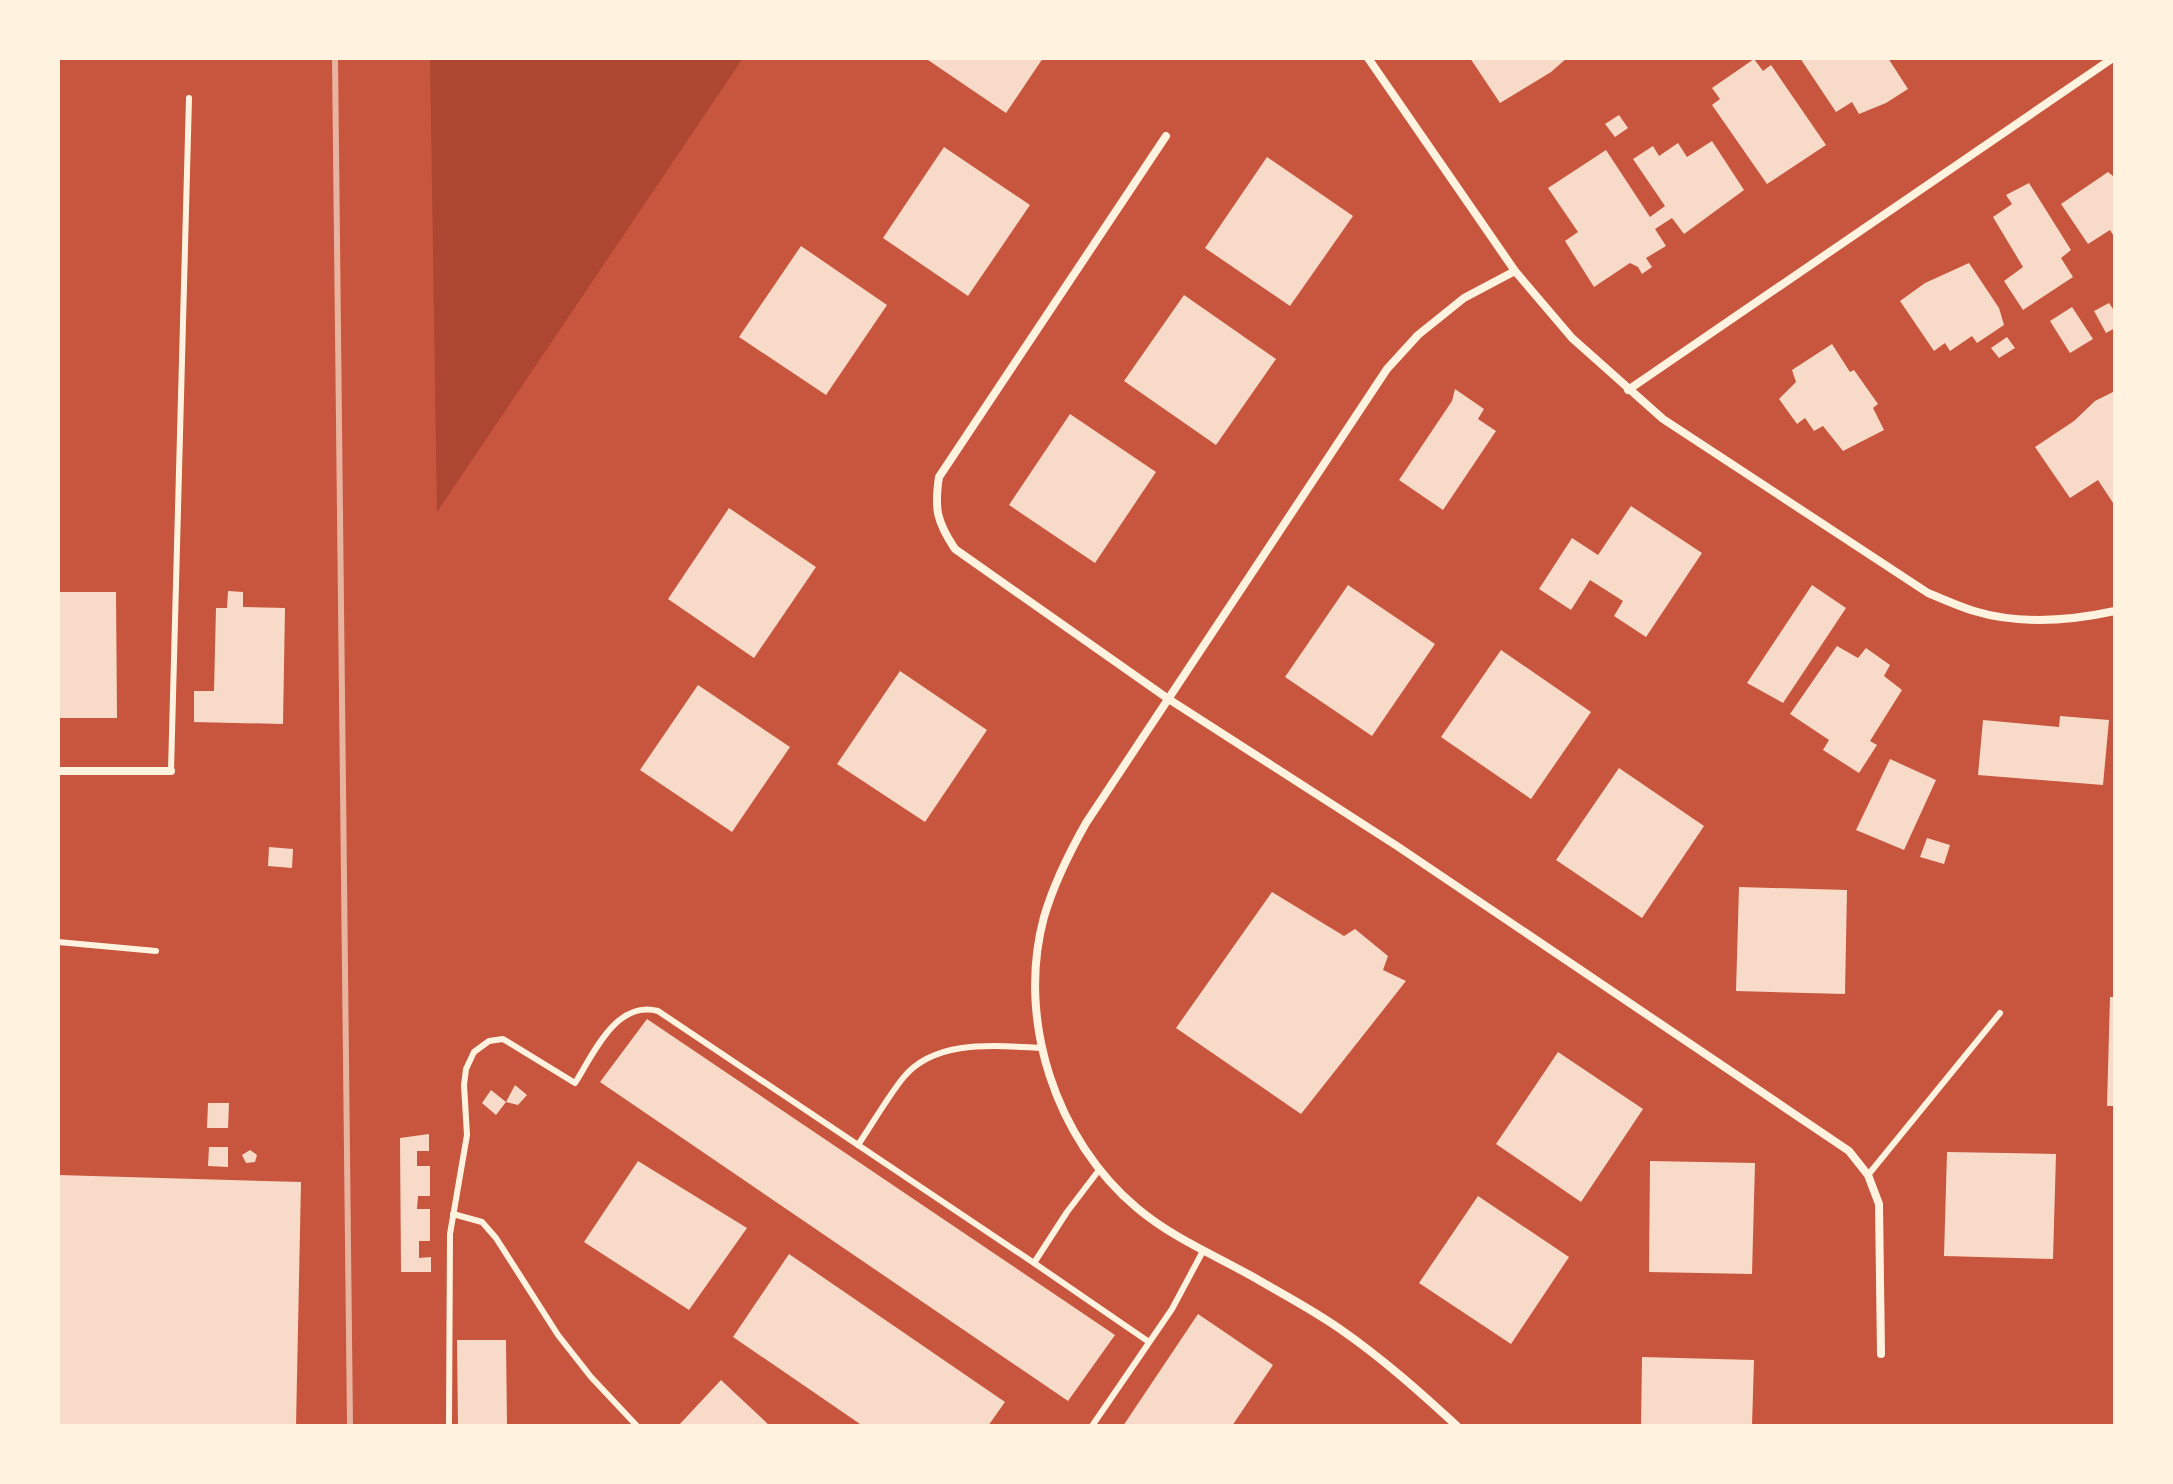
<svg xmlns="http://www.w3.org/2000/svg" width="2173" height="1484" viewBox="0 0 2173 1484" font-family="'Nunito Sans',sans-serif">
<rect width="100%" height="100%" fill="#c8553d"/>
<path fill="#ae4732" d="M 430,58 L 743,58 L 437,512 Z"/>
<g fill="#f7dbc8">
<path d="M 925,58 L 1043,58 L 1006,113 Z"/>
<path d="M 1470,58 L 1567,58 L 1551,72 L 1500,103 Z"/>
<path d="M 1800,58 L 1888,58 L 1908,89 L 1886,103 L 1859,114 L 1852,102 L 1836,112 Z"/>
<path d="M 1754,59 L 1763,71 L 1771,65 L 1826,145 L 1767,184 L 1712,105 L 1720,99 L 1712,88 Z"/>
<path d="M 1619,115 L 1628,128 L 1615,137 L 1605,124 Z"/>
<path d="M 1712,141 L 1744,190 L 1684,234 L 1672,218 L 1655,229 L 1666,246 L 1646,258 L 1652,267 L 1642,274 L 1638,267 L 1630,263 L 1594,287 L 1565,241 L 1578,232 L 1548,188 L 1606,150 L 1650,217 L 1665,206 L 1633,159 L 1653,146 L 1659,156 L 1678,143 L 1687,157 Z"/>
<path d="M 944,147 L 1030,205 L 968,296 L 883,238 Z"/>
<path d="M 1267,157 L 1353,216 L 1290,306 L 1205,248 Z"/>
<path d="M 2108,172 L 2113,176 L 2115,175 L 2115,238 L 2110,230 L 2088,244 L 2061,204 Z"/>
<path d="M 2029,183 L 2071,250 L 2061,258 L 2073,277 L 2023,310 L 2004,281 L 2023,267 L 1993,217 L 2012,204 L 2006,195 Z"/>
<path d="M 801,246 L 887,305 L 826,395 L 739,337 Z"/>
<path d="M 1969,263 L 1999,308 L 2004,325 L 1977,343 L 1972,336 L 1950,351 L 1945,343 L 1934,351 L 1900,301 L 1925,283 Z"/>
<path d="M 1184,295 L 1276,359 L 1216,445 L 1124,381 Z"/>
<path d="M 2109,303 L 2115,312 L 2115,328 L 2106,333 L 2094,311 Z"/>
<path d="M 2072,307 L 2093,339 L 2070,353 L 2050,321 Z"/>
<path d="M 2007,337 L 2015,348 L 1999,358 L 1991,348 Z"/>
<path d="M 1832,344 L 1850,372 L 1854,370 L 1878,404 L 1873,408 L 1884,430 L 1843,451 L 1823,426 L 1814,431 L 1805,418 L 1797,424 L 1779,399 L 1796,382 L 1792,370 Z"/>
<path d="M 1455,389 L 1484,409 L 1478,419 L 1496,431 L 1443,510 L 1399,480 L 1452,401 Z"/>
<path d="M 2115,391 L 2115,506 L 2098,480 L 2070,498 L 2035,447 L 2074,421 L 2095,401 Z"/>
<path d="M 1070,414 L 1156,472 L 1095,563 L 1009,505 Z"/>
<path d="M 1631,506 L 1702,553 L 1646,637 L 1614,616 L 1623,601 L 1590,580 L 1571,610 L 1539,589 L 1572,538 L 1598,555 Z"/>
<path d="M 729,508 L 816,567 L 754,658 L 668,599 Z"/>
<path d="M 1348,585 L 1435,644 L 1372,736 L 1285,677 Z"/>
<path d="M 1812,585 L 1846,608 L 1783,703 L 1747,683 Z"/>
<path d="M 228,591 L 243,592 L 243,607 L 285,608 L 283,724 L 194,722 L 194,691 L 214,691 L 216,608 L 227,608 Z"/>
<path d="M 58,592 L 116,592 L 117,718 L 58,718 Z"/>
<path d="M 1837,646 L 1858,658 L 1866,648 L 1890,665 L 1884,676 L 1902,690 L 1870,741 L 1877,745 L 1859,773 L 1823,750 L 1829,740 L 1790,714 Z"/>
<path d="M 1501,650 L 1591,712 L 1531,799 L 1441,737 Z"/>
<path d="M 900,671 L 987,730 L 925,822 L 837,764 Z"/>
<path d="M 698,685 L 790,747 L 732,832 L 640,770 Z"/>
<path d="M 2060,716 L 2109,720 L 2103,785 L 1978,775 L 1983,720 L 2059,727 Z"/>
<path d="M 1890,759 L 1936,780 L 1904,850 L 1856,830 Z"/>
<path d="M 1619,768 L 1704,826 L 1642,918 L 1556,860 Z"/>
<path d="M 1927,838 L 1950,845 L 1944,864 L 1920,857 Z"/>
<path d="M 269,847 L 293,849 L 292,868 L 268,866 Z"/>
<path d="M 1739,887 L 1847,890 L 1845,994 L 1736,991 Z"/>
<path d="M 1272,892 L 1344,936 L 1355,929 L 1388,956 L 1383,970 L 1406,981 L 1301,1114 L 1176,1028 Z"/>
<path d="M 2110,997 L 2115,997 L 2115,1106 L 2107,1106 Z"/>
<path d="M 647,1019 L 1115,1335 L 1068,1401 L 600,1082 Z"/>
<path d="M 1558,1052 L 1643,1109 L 1581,1202 L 1496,1144 Z"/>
<path d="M 515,1085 L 527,1095 L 518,1105 L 506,1102 L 496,1115 L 482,1103 L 491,1090 L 506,1102 Z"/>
<path d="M 208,1103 L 229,1103 L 228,1128 L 207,1128 Z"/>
<path d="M 429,1134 L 429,1151 L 417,1151 L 417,1166 L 430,1166 L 430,1196 L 418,1196 L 417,1209 L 430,1209 L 430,1241 L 419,1241 L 419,1258 L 431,1257 L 431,1272 L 401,1272 L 400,1138 Z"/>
<path d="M 209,1147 L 228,1147 L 228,1167 L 208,1166 Z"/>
<path d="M 250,1150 L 257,1155 L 255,1162 L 246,1163 L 242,1155 Z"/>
<path d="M 1947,1152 L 2056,1154 L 2053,1259 L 1944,1256 Z"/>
<path d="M 638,1161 L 747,1228 L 689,1310 L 584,1242 Z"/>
<path d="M 1650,1161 L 1755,1163 L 1752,1274 L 1649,1272 Z"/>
<path d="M 58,1175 L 301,1182 L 296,1426 L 58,1426 Z"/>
<path d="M 1478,1196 L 1569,1257 L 1511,1344 L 1419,1283 Z"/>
<path d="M 789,1254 L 1005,1402 L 988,1426 L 863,1426 L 733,1337 Z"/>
<path d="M 1198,1314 L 1273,1365 L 1232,1426 L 1123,1426 Z"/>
<path d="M 457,1340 L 506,1340 L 507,1426 L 458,1426 Z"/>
<path d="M 1642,1357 L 1754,1360 L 1752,1426 L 1641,1426 Z"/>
<path d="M 721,1380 L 770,1426 L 678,1426 Z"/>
</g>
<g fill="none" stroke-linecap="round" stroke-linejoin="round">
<g stroke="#fff3e0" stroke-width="6">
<path d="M 171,771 L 189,98"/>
<path d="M 58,942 L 156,951"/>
<path d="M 1099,1170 L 1067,1212 L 1034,1263 L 1149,1342"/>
<path d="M 1868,1175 L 2000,1013"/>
<path d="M 453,1214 L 482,1222 L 496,1238 L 558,1335 L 591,1377 L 637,1426"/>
<path d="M 1034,1263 L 858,1145 C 873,1123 887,1098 903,1078 C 935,1038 997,1046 1043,1048"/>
<path d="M 449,1426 L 450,1234 L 467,1135 L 464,1085 L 466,1069 L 474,1052 L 489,1041 L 503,1039 L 575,1083 C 594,1053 616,1000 658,1011 L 858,1145"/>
<path d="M 1092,1426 L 1172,1309 L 1203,1251"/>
</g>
<g stroke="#fff3e0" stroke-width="8">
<path d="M 1368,58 L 1515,271 L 1572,338 L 1663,419 L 1928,593 C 1943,599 1958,606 1974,611 C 2020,625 2069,621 2115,611"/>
<path d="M 1166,136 L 939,477 C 934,509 937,522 955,549 L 1167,698 L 1397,846 L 1849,1151 L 1868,1175 L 1879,1204 L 1881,1354"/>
<path d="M 1628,390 L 2113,58"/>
<path d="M 58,771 L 171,771"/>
<path d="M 1457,1426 C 1420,1392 1382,1358 1340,1329 C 1316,1312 1288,1297 1262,1282 C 1220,1257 1175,1240 1137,1208 C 1056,1140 1016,1020 1044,917 C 1054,883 1069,853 1086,823 L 1387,369 L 1418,335 L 1464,298 L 1515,271"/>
</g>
<path stroke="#e9b49f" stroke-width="6" d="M 335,58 L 350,1426"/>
</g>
<rect width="2173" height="1484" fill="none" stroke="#fff3e0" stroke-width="120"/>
</svg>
